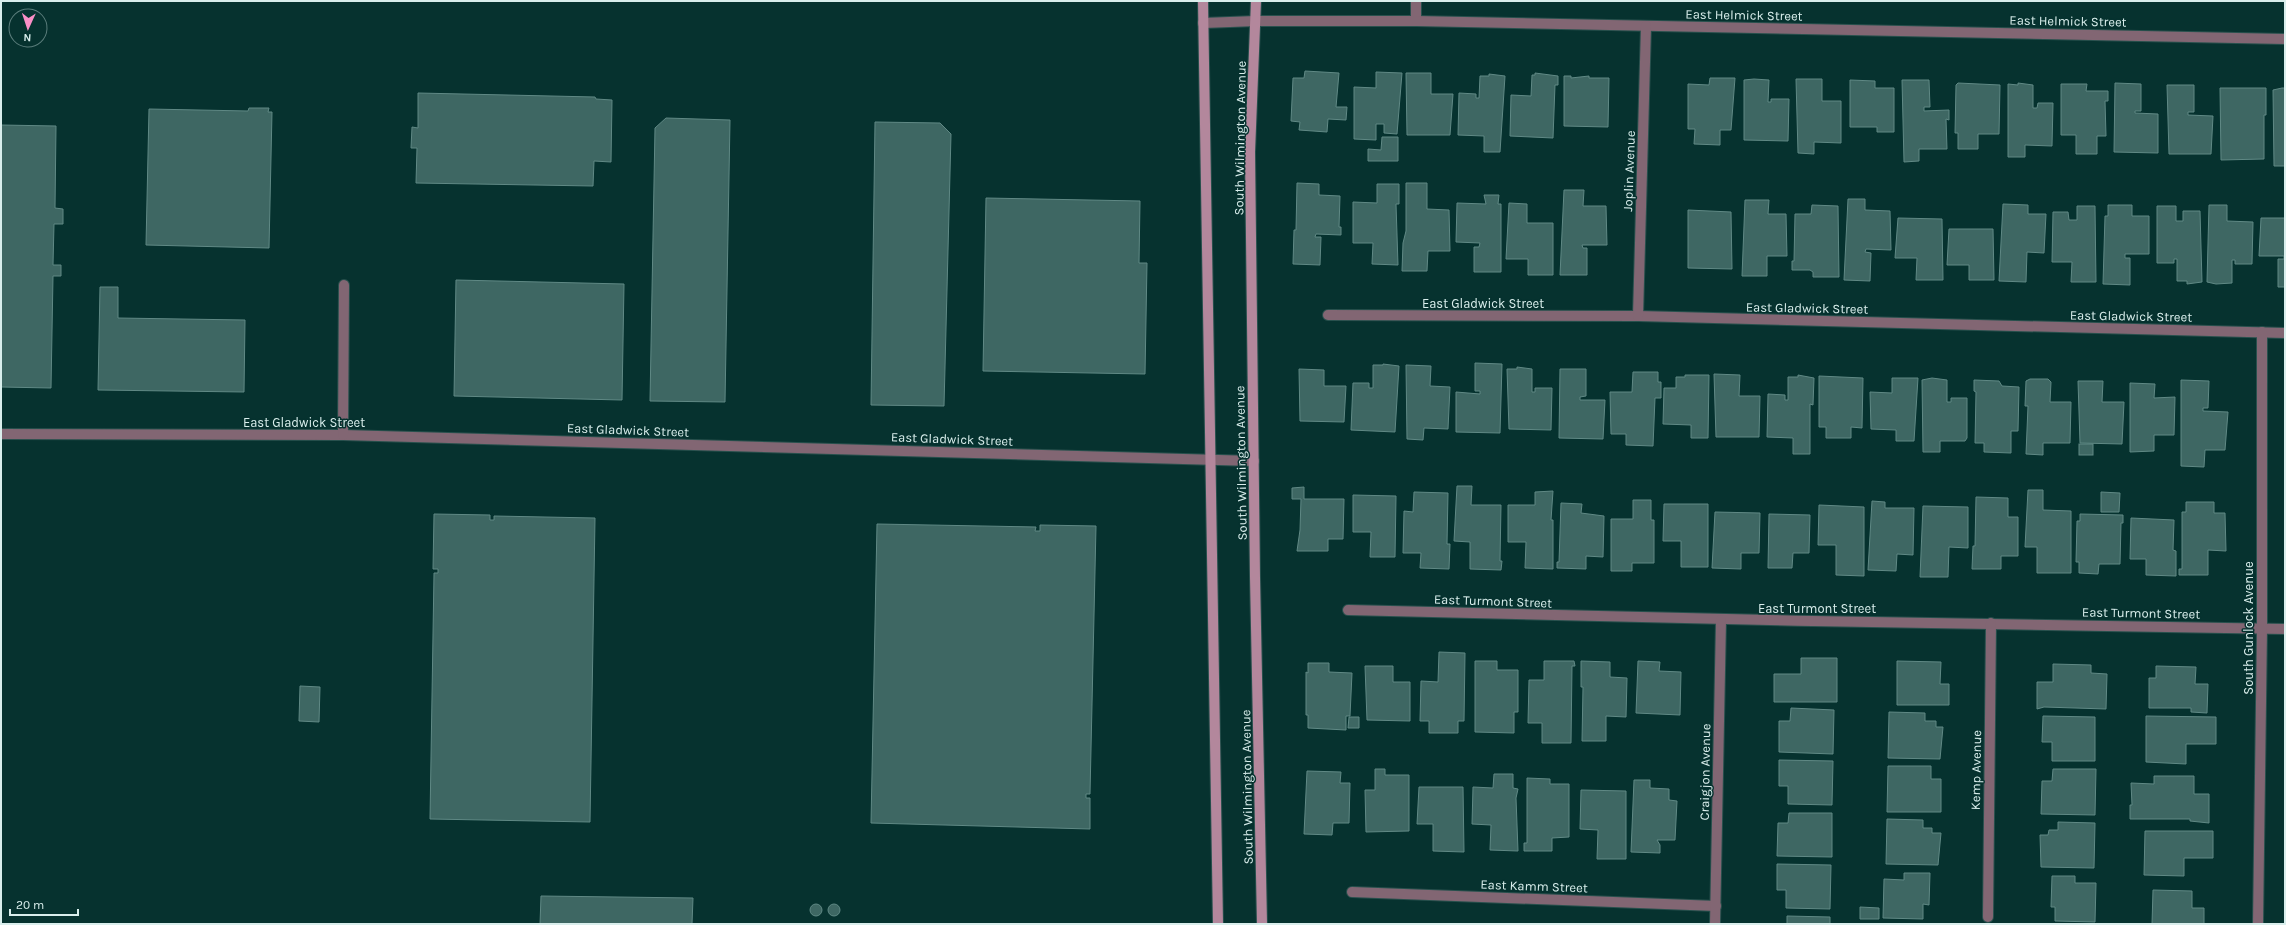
<svg xmlns="http://www.w3.org/2000/svg" width="2286" height="925" viewBox="0 0 2286 925" font-family="Karla,sans-serif">
<rect width="100%" height="100%" fill="#06322f"/>
<g fill="#3e6763" stroke="#608985">
<path d="M 1305,71 L 1339,73 L 1336,107 L 1347,107 L 1346,120 L 1328,119 L 1327,132 L 1299,130 L 1300,122 L 1291,121 L 1293,78 L 1304,78 Z"/>
<path d="M 1376,72 L 1402,73 L 1397,134 L 1384,133 L 1384,124 L 1376,124 L 1376,140 L 1354,139 L 1354,87 L 1376,88 Z"/>
<path d="M 1406,73 L 1431,73 L 1431,94 L 1453,94 L 1450,135 L 1407,135 Z"/>
<path d="M 1535,73 L 1558,76 L 1558,85 L 1555,85 L 1553,138 L 1510,136 L 1511,95 L 1531,96 L 1532,75 L 1535,75 Z"/>
<path d="M 1489,74 L 1505,76 L 1500,152 L 1484,152 L 1484,136 L 1458,135 L 1459,93 L 1476,94 L 1476,98 L 1479,98 L 1480,76 L 1489,76 Z"/>
<path d="M 1564,76 L 1571,76 L 1571,78 L 1589,76 L 1589,78 L 1609,78 L 1608,127 L 1564,126 Z"/>
<path d="M 1710,78 L 1735,78 L 1731,130 L 1720,130 L 1720,145 L 1694,144 L 1695,129 L 1688,129 L 1688,84 L 1709,85 Z"/>
<path d="M 1754,79 L 1769,80 L 1768,102 L 1771,102 L 1771,99 L 1789,99 L 1788,141 L 1744,140 L 1744,80 Z"/>
<path d="M 1796,79 L 1822,79 L 1822,101 L 1841,101 L 1841,143 L 1814,142 L 1814,154 L 1798,153 Z"/>
<path d="M 1850,80 L 1875,81 L 1875,88 L 1894,88 L 1894,132 L 1877,132 L 1877,127 L 1850,127 Z"/>
<path d="M 1902,80 L 1929,80 L 1930,107 L 1924,107 L 1924,111 L 1949,110 L 1949,120 L 1946,119 L 1947,149 L 1919,149 L 1919,161 L 1904,162 Z"/>
<path d="M 1958,83 L 2000,85 L 1999,134 L 1978,134 L 1978,149 L 1958,149 L 1958,133 L 1955,133 L 1956,85 Z"/>
<path d="M 2018,83 L 2033,85 L 2033,108 L 2037,108 L 2038,103 L 2053,103 L 2052,146 L 2025,145 L 2025,157 L 2008,157 L 2008,84 L 2018,85 Z"/>
<path d="M 2115,83 L 2141,84 L 2141,111 L 2135,111 L 2135,113 L 2158,114 L 2158,153 L 2114,152 Z"/>
<path d="M 2061,84 L 2087,84 L 2086,91 L 2108,91 L 2108,101 L 2105,101 L 2106,136 L 2097,136 L 2097,154 L 2076,154 L 2076,135 L 2061,135 Z"/>
<path d="M 2167,85 L 2194,85 L 2194,112 L 2188,112 L 2188,115 L 2213,116 L 2211,154 L 2169,154 Z"/>
<path d="M 2220,88 L 2266,88 L 2266,115 L 2264,115 L 2264,159 L 2221,160 Z"/>
<path d="M 2282,88 L 2285,88 L 2285,166 L 2274,166 L 2273,90 Z"/>
<path d="M 418,93 L 595,97 L 596,99 L 612,100 L 611,162 L 594,161 L 593,186 L 416,183 L 417,148 L 411,148 L 412,127 L 418,128 Z"/>
<path d="M 249,108 L 269,108 L 268,112 L 272,112 L 269,248 L 146,245 L 149,109 L 248,111 Z"/>
<path d="M 666,118 L 730,120 L 725,402 L 650,401 L 655,128 Z"/>
<path d="M 875,122 L 940,123 L 951,134 L 944,406 L 871,405 Z"/>
<path d="M 1,125 L 56,126 L 55,208 L 63,209 L 63,224 L 54,224 L 53,265 L 61,265 L 61,276 L 53,276 L 51,388 L 1,387 Z"/>
<path d="M 1382,137 L 1398,137 L 1398,161 L 1368,161 L 1368,149 L 1381,150 Z"/>
<path d="M 1297,183 L 1319,184 L 1319,195 L 1340,196 L 1339,227 L 1341,227 L 1341,235 L 1316,234 L 1315,237 L 1321,237 L 1320,265 L 1293,264 L 1294,230 L 1296,230 Z"/>
<path d="M 1406,183 L 1427,183 L 1427,209 L 1449,210 L 1450,251 L 1428,251 L 1427,271 L 1402,271 L 1403,243 L 1406,231 Z"/>
<path d="M 1377,184 L 1399,184 L 1399,204 L 1396,204 L 1398,265 L 1372,264 L 1373,243 L 1353,243 L 1353,202 L 1377,203 Z"/>
<path d="M 1564,190 L 1584,190 L 1583,206 L 1606,206 L 1607,245 L 1582,245 L 1583,248 L 1587,248 L 1587,275 L 1560,275 Z"/>
<path d="M 1484,195 L 1499,195 L 1498,204 L 1501,204 L 1501,272 L 1474,272 L 1474,247 L 1479,247 L 1480,243 L 1456,242 L 1457,203 L 1486,204 Z"/>
<path d="M 986,198 L 1140,201 L 1139,263 L 1147,263 L 1145,374 L 983,371 Z"/>
<path d="M 1848,199 L 1865,199 L 1865,210 L 1890,211 L 1891,250 L 1866,249 L 1865,252 L 1871,253 L 1870,281 L 1844,280 Z"/>
<path d="M 1745,200 L 1769,200 L 1768,214 L 1786,214 L 1787,256 L 1767,256 L 1767,276 L 1742,276 Z"/>
<path d="M 1509,203 L 1527,204 L 1527,223 L 1553,223 L 1553,275 L 1528,275 L 1528,259 L 1506,259 Z"/>
<path d="M 2003,204 L 2028,205 L 2028,214 L 2046,214 L 2044,253 L 2027,252 L 2026,282 L 1999,281 Z"/>
<path d="M 1812,205 L 1838,206 L 1839,277 L 1813,277 L 1813,272 L 1810,270 L 1792,270 L 1792,261 L 1794,261 L 1795,214 L 1811,214 Z"/>
<path d="M 2108,205 L 2132,205 L 2132,216 L 2149,216 L 2149,254 L 2125,254 L 2125,258 L 2130,258 L 2130,285 L 2103,284 L 2105,216 L 2108,216 Z"/>
<path d="M 2209,205 L 2227,205 L 2227,221 L 2253,222 L 2252,264 L 2235,264 L 2235,260 L 2232,260 L 2232,283 L 2216,284 L 2207,282 Z"/>
<path d="M 2077,206 L 2095,206 L 2096,282 L 2071,282 L 2072,262 L 2052,262 L 2053,212 L 2068,212 L 2069,220 L 2077,220 Z"/>
<path d="M 2157,206 L 2176,206 L 2176,221 L 2183,221 L 2183,211 L 2200,211 L 2202,282 L 2187,284 L 2187,281 L 2177,281 L 2177,259 L 2174,259 L 2174,263 L 2157,263 Z"/>
<path d="M 1688,210 L 1731,212 L 1732,269 L 1688,268 Z"/>
<path d="M 1898,218 L 1942,219 L 1943,280 L 1916,280 L 1917,258 L 1895,258 Z"/>
<path d="M 2261,218 L 2285,218 L 2285,287 L 2278,287 L 2278,259 L 2284,259 L 2284,256 L 2259,256 Z"/>
<path d="M 1949,229 L 1993,229 L 1994,280 L 1969,280 L 1969,265 L 1947,265 Z"/>
<path d="M 456,280 L 624,284 L 622,400 L 454,396 Z"/>
<path d="M 100,287 L 118,287 L 118,318 L 245,320 L 244,392 L 98,390 Z"/>
<path d="M 1475,363 L 1502,364 L 1500,433 L 1456,432 L 1456,392 L 1480,394 L 1480,391 L 1475,391 Z"/>
<path d="M 1383,364 L 1399,366 L 1395,432 L 1351,430 L 1353,383 L 1369,383 L 1369,388 L 1373,388 L 1373,365 L 1383,365 Z"/>
<path d="M 1406,365 L 1431,366 L 1430,386 L 1450,387 L 1448,429 L 1424,428 L 1423,440 L 1407,439 Z"/>
<path d="M 1517,367 L 1532,369 L 1532,392 L 1535,392 L 1535,388 L 1552,388 L 1551,430 L 1509,429 L 1507,369 L 1517,369 Z"/>
<path d="M 1299,369 L 1324,370 L 1324,386 L 1346,386 L 1344,422 L 1300,421 Z"/>
<path d="M 1560,369 L 1586,369 L 1586,396 L 1580,397 L 1580,400 L 1605,400 L 1603,439 L 1559,438 Z"/>
<path d="M 1633,372 L 1658,372 L 1658,382 L 1661,382 L 1661,398 L 1655,398 L 1653,446 L 1626,445 L 1626,434 L 1611,434 L 1610,392 L 1632,392 Z"/>
<path d="M 1714,374 L 1740,375 L 1739,396 L 1760,396 L 1759,437 L 1716,437 Z"/>
<path d="M 1685,375 L 1709,375 L 1708,438 L 1691,438 L 1691,425 L 1663,424 L 1664,388 L 1676,388 L 1676,377 L 1685,377 Z"/>
<path d="M 1798,375 L 1814,378 L 1813,405 L 1810,404 L 1810,454 L 1793,454 L 1793,438 L 1767,437 L 1768,394 L 1785,395 L 1785,400 L 1788,400 L 1788,377 L 1798,377 Z"/>
<path d="M 1819,376 L 1863,378 L 1862,428 L 1851,427 L 1851,438 L 1826,438 L 1826,427 L 1819,427 Z"/>
<path d="M 1892,378 L 1918,378 L 1914,441 L 1896,441 L 1896,430 L 1871,429 L 1870,392 L 1892,393 Z"/>
<path d="M 1932,378 L 1947,380 L 1947,402 L 1951,402 L 1951,398 L 1967,398 L 1967,438 L 1965,441 L 1940,441 L 1940,452 L 1923,452 L 1922,380 Z"/>
<path d="M 2030,379 L 2048,379 L 2051,382 L 2050,402 L 2071,402 L 2070,443 L 2043,443 L 2043,455 L 2026,454 L 2028,406 L 2025,406 L 2026,381 Z"/>
<path d="M 1974,380 L 1999,381 L 2002,386 L 2019,387 L 2018,431 L 2011,431 L 2011,453 L 1984,452 L 1984,443 L 1975,443 L 1976,392 L 1974,391 Z"/>
<path d="M 2181,380 L 2209,381 L 2208,408 L 2203,408 L 2203,411 L 2228,412 L 2225,450 L 2205,450 L 2204,467 L 2181,466 Z"/>
<path d="M 2078,381 L 2103,381 L 2102,402 L 2124,402 L 2122,444 L 2080,443 Z"/>
<path d="M 2130,383 L 2155,384 L 2154,398 L 2175,397 L 2174,435 L 2154,435 L 2154,451 L 2130,452 Z"/>
<rect x="2079" y="444" width="14" height="11"/>
<path d="M 1457,486 L 1472,486 L 1471,505 L 1501,505 L 1500,561 L 1502,561 L 1501,570 L 1470,569 L 1470,542 L 1454,541 Z"/>
<path d="M 1304,487 L 1304,499 L 1344,499 L 1343,539 L 1328,539 L 1328,551 L 1297,551 L 1300,530 L 1301,499 L 1292,499 L 1292,488 Z"/>
<path d="M 2028,490 L 2043,490 L 2043,510 L 2071,511 L 2071,573 L 2037,573 L 2037,547 L 2025,547 Z"/>
<path d="M 1553,491 L 1551,520 L 1553,520 L 1553,569 L 1525,568 L 1526,542 L 1508,542 L 1508,505 L 1535,505 L 1535,492 Z"/>
<path d="M 1414,492 L 1448,493 L 1447,544 L 1450,544 L 1449,569 L 1420,568 L 1421,553 L 1403,553 L 1404,511 L 1413,512 Z"/>
<path d="M 2101,492 L 2120,493 L 2119,512 L 2101,512 Z"/>
<path d="M 1353,495 L 1396,496 L 1395,557 L 1370,557 L 1371,532 L 1353,532 Z"/>
<path d="M 1976,497 L 2008,498 L 2008,517 L 2018,517 L 2018,556 L 2001,556 L 2001,569 L 1972,569 L 1973,546 L 1975,546 Z"/>
<path d="M 1633,500 L 1651,500 L 1651,520 L 1654,520 L 1654,563 L 1632,563 L 1632,571 L 1611,571 L 1611,519 L 1633,519 Z"/>
<path d="M 1872,501 L 1885,502 L 1885,508 L 1914,508 L 1913,555 L 1897,554 L 1896,571 L 1868,570 Z"/>
<path d="M 2186,502 L 2214,502 L 2214,513 L 2225,513 L 2226,551 L 2208,550 L 2208,575 L 2179,575 L 2179,569 L 2182,569 L 2182,512 L 2186,512 Z"/>
<path d="M 1561,503 L 1582,504 L 1581,513 L 1604,516 L 1603,557 L 1586,556 L 1586,569 L 1557,568 L 1557,562 L 1559,562 Z"/>
<path d="M 1664,504 L 1708,504 L 1708,567 L 1681,567 L 1681,541 L 1663,541 Z"/>
<path d="M 1819,505 L 1864,507 L 1864,576 L 1836,575 L 1836,545 L 1818,545 Z"/>
<path d="M 1923,506 L 1968,507 L 1968,548 L 1949,547 L 1948,577 L 1920,577 Z"/>
<path d="M 1715,512 L 1760,513 L 1759,553 L 1741,553 L 1741,569 L 1712,568 Z"/>
<path d="M 434,514 L 490,515 L 490,520 L 494,520 L 494,516 L 595,518 L 590,822 L 430,819 L 434,573 L 438,573 L 438,569 L 433,569 Z"/>
<path d="M 1769,514 L 1810,515 L 1809,553 L 1793,553 L 1792,568 L 1768,568 Z"/>
<path d="M 2080,514 L 2123,515 L 2123,523 L 2121,523 L 2120,564 L 2099,564 L 2098,574 L 2079,573 L 2079,562 L 2076,562 L 2077,521 L 2080,521 Z"/>
<path d="M 2131,518 L 2174,520 L 2173,550 L 2176,551 L 2176,576 L 2146,575 L 2146,559 L 2130,559 Z"/>
<path d="M 877,524 L 1036,527 L 1035,531 L 1040,531 L 1040,525 L 1096,526 L 1090,794 L 1086,794 L 1086,798 L 1090,798 L 1090,829 L 871,823 Z"/>
<path d="M 1439,652 L 1465,653 L 1464,721 L 1458,721 L 1458,733 L 1429,733 L 1429,721 L 1420,721 L 1421,681 L 1438,682 Z"/>
<path d="M 1801,658 L 1837,658 L 1837,702 L 1774,702 L 1774,674 L 1801,674 Z"/>
<path d="M 1475,661 L 1497,661 L 1497,670 L 1518,670 L 1518,712 L 1514,712 L 1514,733 L 1475,732 Z"/>
<path d="M 1544,661 L 1574,661 L 1575,666 L 1572,666 L 1571,743 L 1542,743 L 1542,723 L 1528,723 L 1529,680 L 1544,680 Z"/>
<path d="M 1581,661 L 1610,662 L 1610,677 L 1627,678 L 1626,717 L 1606,716 L 1606,741 L 1582,741 L 1583,687 L 1581,687 Z"/>
<path d="M 1638,661 L 1660,662 L 1659,671 L 1681,672 L 1680,715 L 1636,713 Z"/>
<path d="M 1897,661 L 1941,662 L 1940,684 L 1949,684 L 1949,705 L 1897,705 Z"/>
<path d="M 1308,663 L 1329,663 L 1329,672 L 1352,673 L 1350,716 L 1346,716 L 1346,730 L 1308,728 L 1308,715 L 1306,715 L 1306,672 L 1308,673 Z"/>
<path d="M 2053,664 L 2091,665 L 2091,673 L 2107,674 L 2106,709 L 2044,707 L 2037,709 L 2037,682 L 2053,682 Z"/>
<path d="M 1365,666 L 1393,666 L 1393,682 L 1410,682 L 1410,721 L 1367,720 Z"/>
<path d="M 2156,666 L 2196,667 L 2195,684 L 2208,684 L 2207,713 L 2191,712 L 2191,708 L 2149,708 L 2149,678 L 2156,678 Z"/>
<path d="M 300,686 L 320,687 L 319,722 L 299,721 Z"/>
<path d="M 1791,708 L 1834,710 L 1833,754 L 1779,752 L 1779,721 L 1790,721 Z"/>
<path d="M 1889,712 L 1925,713 L 1925,721 L 1936,721 L 1936,727 L 1943,727 L 1940,759 L 1888,758 Z"/>
<path d="M 2043,716 L 2095,717 L 2095,761 L 2052,761 L 2052,742 L 2042,742 Z"/>
<path d="M 2146,716 L 2216,717 L 2216,744 L 2186,744 L 2186,764 L 2146,762 Z"/>
<path d="M 1349,717 L 1359,717 L 1359,728 L 1348,728 Z"/>
<path d="M 1779,760 L 1833,761 L 1832,805 L 1788,804 L 1788,786 L 1779,786 Z"/>
<path d="M 1888,766 L 1931,766 L 1931,779 L 1941,779 L 1941,812 L 1887,812 Z"/>
<path d="M 1375,769 L 1385,769 L 1385,775 L 1409,775 L 1409,831 L 1366,832 L 1365,790 L 1375,790 Z"/>
<path d="M 2053,769 L 2096,769 L 2095,815 L 2041,814 L 2042,781 L 2052,781 Z"/>
<path d="M 1307,771 L 1341,772 L 1340,783 L 1350,783 L 1349,823 L 1333,823 L 1332,835 L 1304,834 Z"/>
<path d="M 1494,774 L 1513,774 L 1513,788 L 1518,789 L 1516,798 L 1518,851 L 1490,850 L 1491,825 L 1472,824 L 1473,787 L 1493,788 Z"/>
<path d="M 2154,776 L 2194,776 L 2194,794 L 2209,794 L 2209,823 L 2190,821 L 2190,819 L 2130,819 L 2130,805 L 2132,805 L 2131,783 L 2154,784 Z"/>
<path d="M 1527,778 L 1550,779 L 1550,784 L 1569,784 L 1569,837 L 1552,838 L 1552,851 L 1524,851 L 1524,843 L 1527,843 Z"/>
<path d="M 1634,780 L 1650,780 L 1650,788 L 1669,789 L 1669,800 L 1677,801 L 1675,840 L 1657,840 L 1660,845 L 1660,853 L 1631,852 Z"/>
<path d="M 1419,787 L 1463,787 L 1464,852 L 1433,851 L 1433,824 L 1417,824 Z"/>
<path d="M 1581,790 L 1626,791 L 1626,859 L 1597,859 L 1598,830 L 1580,829 Z"/>
<path d="M 1789,813 L 1832,813 L 1832,857 L 1777,856 L 1778,823 L 1788,823 Z"/>
<path d="M 1887,819 L 1923,820 L 1923,828 L 1932,828 L 1932,833 L 1941,833 L 1938,865 L 1886,864 Z"/>
<path d="M 2058,822 L 2095,823 L 2094,868 L 2041,867 L 2040,835 L 2048,835 L 2049,830 L 2058,830 Z"/>
<path d="M 2145,831 L 2213,831 L 2213,858 L 2184,858 L 2184,876 L 2144,875 Z"/>
<path d="M 1777,864 L 1831,865 L 1830,909 L 1786,908 L 1786,890 L 1777,890 Z"/>
<path d="M 1904,873 L 1930,873 L 1929,905 L 1923,904 L 1923,919 L 1883,918 L 1884,879 L 1904,880 Z"/>
<path d="M 2052,876 L 2075,876 L 2075,883 L 2096,883 L 2095,922 L 2055,921 L 2055,907 L 2051,907 Z"/>
<path d="M 2153,890 L 2192,891 L 2192,908 L 2204,908 L 2204,924 L 2152,924 Z"/>
<path d="M 541,896 L 693,898 L 692,924 L 540,924 Z"/>
<circle cx="834" cy="910" r="6"/>
<circle cx="816" cy="910" r="6"/>
<path d="M 1860,907 L 1879,908 L 1879,919 L 1860,919 Z"/>
<path d="M 1787,916 L 1830,917 L 1830,924 L 1787,924 Z"/>
</g>
<g fill="none" stroke-linecap="round" stroke-linejoin="round">
<g stroke="#28504d" stroke-width="12">
<g id="minor">
<path d="M 1416,21 L 1416,1"/>
<path d="M 1203,23 L 1256,21 L 1416,21 L 2285,39"/>
<path d="M 1328,315 L 1638,316 L 2285,333"/>
<path d="M 1638,316 L 1646,26"/>
<path d="M 1,434 L 343,435 L 1254,461"/>
<path d="M 343,435 L 344,285"/>
<path d="M 1348,610 C 1660,619 1973,624 2285,629"/>
<path d="M 1352,892 L 1716,906"/>
<path d="M 1988,917 L 1991,623"/>
<path d="M 1715,924 L 1721,620"/>
<path d="M 2258,924 L 2262,628 L 2262,332"/>
</g>
</g>
<g stroke="#28504d" stroke-width="12">
<g id="secondary">
<path d="M 1203,1 L 1218,924"/>
<path d="M 1256,1 L 1250,152 L 1255,577 L 1262,924"/>
</g>
</g>
<use href="#minor" stroke="#826673" stroke-width="10"/>
<use href="#secondary" stroke="#b3879c" stroke-width="10"/>
</g>
<g text-anchor="middle" dominant-baseline="central" stroke-width="3" stroke-linejoin="round" paint-order="stroke">
<g font-size="13" fill="#d9eeec" stroke="#06322f">
<text transform="translate(1744 15) rotate(1)">East Helmick Street</text>
<text transform="translate(2068 21) rotate(1)">East Helmick Street</text>
<text transform="translate(1240 138) rotate(-89)">South Wilmington Avenue</text>
<text transform="translate(1629 171) rotate(-88)">Joplin Avenue</text>
<text x="1483" y="303">East Gladwick Street</text>
<text transform="translate(1807 308) rotate(1)">East Gladwick Street</text>
<text transform="translate(2131 316) rotate(1)">East Gladwick Street</text>
<text x="304" y="422">East Gladwick Street</text>
<text transform="translate(628 430) rotate(2)">East Gladwick Street</text>
<text transform="translate(952 439) rotate(2)">East Gladwick Street</text>
<text transform="translate(1241 463) rotate(-91)">South Wilmington Avenue</text>
<text transform="translate(1493 601) rotate(2)">East Turmont Street</text>
<text x="1817" y="608">East Turmont Street</text>
<text transform="translate(2141 613) rotate(1)">East Turmont Street</text>
<text transform="translate(2248 628) rotate(-90)">South Gunlock Avenue</text>
<text transform="translate(1976 770) rotate(-89)">Kemp Avenue</text>
<text transform="translate(1705 772) rotate(-89)">Craigjon Avenue</text>
<text transform="translate(1247 787) rotate(-91)">South Wilmington Avenue</text>
<text transform="translate(1534 886) rotate(2)">East Kamm Street</text>
</g>
</g>
<rect width="2286" height="925" fill="none" stroke="#d9eeec" stroke-width="4"/>
<g transform="translate(28 28) rotate(183)"><circle r="19" fill="#06322f" stroke="#5a7d7b"/>
<path d="M0-3L7 15L0 10L-7 15Z" fill="#fa8fc7"/>
<text y="-6" font-size="11" font-weight="bold" text-anchor="middle" fill="#d9eeec">N</text>
</g>
<path d="M10 909v6h68v-6" fill="none" stroke="#d9eeec" stroke-width="2"/>
<text x="16" y="909" font-size="12" fill="#d9eeec" stroke="#06322f" stroke-width="3" paint-order="stroke">20 m</text>
</svg>
